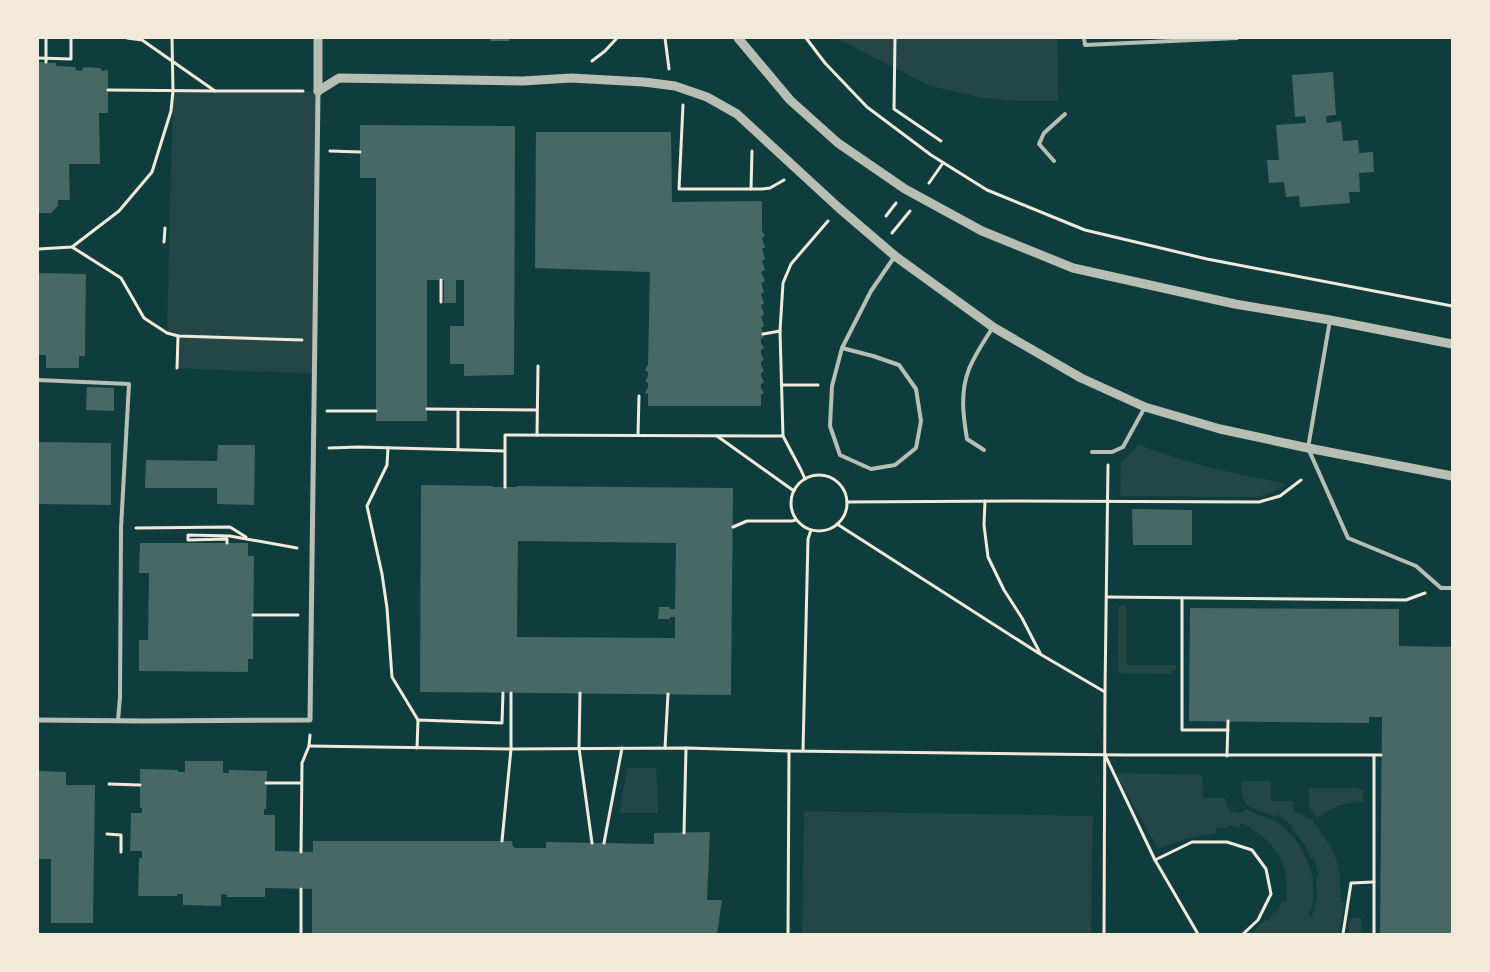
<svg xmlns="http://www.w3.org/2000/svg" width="1490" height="972" viewBox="0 0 1490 972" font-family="'Golos Text',sans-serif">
<rect width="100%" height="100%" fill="#0f3d3e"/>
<g fill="#244646">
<path d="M 836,38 L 1057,38 L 1058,101 L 1019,101 L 983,98 L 928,85 Z"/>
<path d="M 173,91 L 318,91 L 314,374 L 177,368 L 178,336 L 167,333 Z"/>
<path d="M 1138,444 C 1185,464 1236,473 1286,484 L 1271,493 L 1257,497 L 1120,496 L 1121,463 L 1133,452 Z"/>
<path d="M 1119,606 L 1126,606 L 1126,665 L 1176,665 L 1176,670 L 1172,670 L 1172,674 L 1118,673 Z"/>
<path d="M 627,768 L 656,768 L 658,813 L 619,813 Z"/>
<path d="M 1119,773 L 1202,775 L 1203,798 L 1225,798 C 1227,811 1235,818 1247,809 C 1256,815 1269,816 1278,823 C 1305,842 1324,885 1308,916 L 1312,917 L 1317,896 L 1316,877 L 1319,876 L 1314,858 L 1311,859 L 1305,845 L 1291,828 L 1293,826 L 1277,814 L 1275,817 C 1252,806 1242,812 1241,781 L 1271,781 L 1271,801 L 1293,801 L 1294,811 L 1312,820 L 1331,847 L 1336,858 L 1340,876 L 1341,902 L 1344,902 L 1343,913 L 1339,934 L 1252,934 L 1265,919 L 1269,921 L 1274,911 L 1278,913 L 1281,902 L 1286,902 C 1291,864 1276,842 1244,824 L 1240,824 L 1239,828 L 1228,825 L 1227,828 L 1216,828 L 1216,833 L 1185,839 L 1158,849 L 1116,774 Z"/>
<path d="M 1309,788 L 1358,788 L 1359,790 L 1363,790 L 1363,802 C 1344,802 1335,805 1320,817 L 1318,815 L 1316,817 L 1309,807 Z"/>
<path d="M 804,811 L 1093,816 L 1091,934 L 802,934 Z"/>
<path d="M 1351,918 L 1361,918 L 1361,934 L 1348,934 Z"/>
</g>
<g fill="#486865" fill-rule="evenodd">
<rect x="490" y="38" width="19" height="3"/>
<path d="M 38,62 L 56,63 L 56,66 L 76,67 L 75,70 L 81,71 L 84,67 L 100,68 L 102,71 L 108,70 L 108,113 L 99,113 L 100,164 L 69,164 L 70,200 L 58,200 L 58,206 L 51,213 L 38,213 Z"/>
<path d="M 1333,72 L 1336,115 L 1326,116 L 1327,123 L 1341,121 L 1343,141 L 1358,140 L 1359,153 L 1373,152 L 1374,172 L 1359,173 L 1360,192 L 1349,192 L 1350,203 L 1300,207 L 1299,196 L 1286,197 L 1284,182 L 1269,183 L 1267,160 L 1279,160 L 1276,125 L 1306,123 L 1305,116 L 1295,117 L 1292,75 Z"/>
<path d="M 360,125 L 515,126 L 514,375 L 464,376 L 464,364 L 450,364 L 450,326 L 464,326 L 464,280 L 456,280 L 456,303 L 444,303 L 444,280 L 427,280 L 427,421 L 376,421 L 376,178 L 360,178 Z"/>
<path d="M 536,132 L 671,132 L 672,202 L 762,201 L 762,231 L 765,236 L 762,238 L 765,247 L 762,249 L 765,259 L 762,261 L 765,270 L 761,272 L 765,281 L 761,283 L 764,292 L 761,294 L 764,304 L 761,305 L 764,315 L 761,316 L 764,326 L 761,328 L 764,337 L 761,339 L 761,343 L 764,348 L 761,350 L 761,354 L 764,360 L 761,362 L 761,365 L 764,371 L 761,373 L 761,376 L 764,382 L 761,384 L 761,388 L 764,393 L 761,395 L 761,406 L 648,406 L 648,394 L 645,393 L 648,387 L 648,383 L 645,381 L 648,376 L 648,372 L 645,370 L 648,365 L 650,272 L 535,268 Z"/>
<path d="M 38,273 L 86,274 L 85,356 L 79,356 L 79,368 L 46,368 L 46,355 L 38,355 Z"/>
<path d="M 87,387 L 114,388 L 114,411 L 86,410 Z"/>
<path d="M 38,442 L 111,443 L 111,505 L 38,504 Z"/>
<path d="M 218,445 L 255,445 L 254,505 L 217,504 L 217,488 L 145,488 L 146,460 L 217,461 Z"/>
<path d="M 421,485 L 493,486 L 493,487 L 517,487 L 517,486 L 733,488 L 731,695 L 420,692 ZM 518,541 L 676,543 L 675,609 L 670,609 L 670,607 L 659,607 L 658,619 L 670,619 L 670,617 L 675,617 L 675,638 L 517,637 Z"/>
<path d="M 1132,509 L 1192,510 L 1192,545 L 1133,545 Z"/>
<path d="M 140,543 L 248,543 L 248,556 L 254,556 L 253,659 L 248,659 L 248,672 L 139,671 L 139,640 L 148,640 L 149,573 L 139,573 Z"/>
<path d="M 1190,608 L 1399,609 L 1399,646 L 1452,647 L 1452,934 L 1380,934 L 1382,717 L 1369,717 L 1369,723 L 1189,721 Z"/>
<path d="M 185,761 L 223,761 L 223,773 L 229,773 L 229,770 L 267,771 L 266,809 L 264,809 L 264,815 L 275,815 L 275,851 L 313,852 L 313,841 L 512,841 L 513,847 L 516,848 L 546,848 L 546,842 L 654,844 L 654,833 L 710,832 L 707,900 L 722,900 L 717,934 L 312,934 L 312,889 L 265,888 L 265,897 L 227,897 L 227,895 L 221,894 L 221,906 L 183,905 L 183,894 L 177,894 L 177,896 L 138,896 L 139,858 L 142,858 L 142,851 L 130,851 L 131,813 L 142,813 L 142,808 L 140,808 L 140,769 L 178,770 L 178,772 L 185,772 Z"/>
<path d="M 38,771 L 66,772 L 66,785 L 95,785 L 93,923 L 51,923 L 51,859 L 38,859 Z"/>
</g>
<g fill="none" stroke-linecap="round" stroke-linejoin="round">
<g stroke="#f1e9da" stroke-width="3">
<path d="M 46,38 L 46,62"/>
<path d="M 127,38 L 142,40 L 215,91"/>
<path d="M 665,38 L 669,69"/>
<path d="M 806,38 L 825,63 L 867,107 L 931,155 L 987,190 L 1085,230 L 1207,259 L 1452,306"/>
<path d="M 895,38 L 894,109 L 941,141"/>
<path d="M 38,58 L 71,59 L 71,38"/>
<path d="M 592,61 L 605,51 L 617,38"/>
<path d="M 108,90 L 216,91 L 303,91"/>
<path d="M 683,105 L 679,189 L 762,189 L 770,188 L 784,180"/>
<path d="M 330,151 L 360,152"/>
<path d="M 929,183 L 943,163"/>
<path d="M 751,189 L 752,151"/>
<path d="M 886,216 L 896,203"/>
<path d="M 892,233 L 910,211"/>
<path d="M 164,242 L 165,228"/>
<path d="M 72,247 L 121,278 L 144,318 L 167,333 L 178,336 L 302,340"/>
<path d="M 38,249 L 72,247 L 119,211 L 152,172 L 171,111 L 173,91 L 172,38"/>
<path d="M 441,280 L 441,302"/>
<path d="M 763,334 L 780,331"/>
<path d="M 177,368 L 178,336"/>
<path d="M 782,385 L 818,385"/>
<path d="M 427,409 L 537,410"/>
<path d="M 327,411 L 376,411"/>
<path d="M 537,435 L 538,366"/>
<path d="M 638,435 L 639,396"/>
<path d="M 717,436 L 794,491"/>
<path d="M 329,448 L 359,447 L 505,451"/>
<path d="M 388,448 L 387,465 L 367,506 L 382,574 L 387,608 L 392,677 L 418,720"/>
<path d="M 458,449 L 458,410"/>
<circle cx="819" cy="503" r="28"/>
<path d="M 805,479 L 801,470 L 783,436 L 780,331 L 783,283 L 791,264 L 828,221"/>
<path d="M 505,487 L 505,435 L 783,436"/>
<path d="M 985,501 L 984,525 L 988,557 L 1004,590 L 1022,618 L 1040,653"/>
<path d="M 847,502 L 1013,501 L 1259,502 L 1280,496 L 1301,480"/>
<path d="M 837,524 L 1040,654 L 1105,692 L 1104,934"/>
<path d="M 733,527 L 747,521 L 792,521 L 796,520"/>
<path d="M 136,528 L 230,527 L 246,537"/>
<path d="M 227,543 L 227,539 L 188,540 L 188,535 L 230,536 L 297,548"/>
<path d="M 1107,597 L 1406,600 L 1425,593"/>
<path d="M 1182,598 L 1182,730 L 1228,730"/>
<path d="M 253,615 L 298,615"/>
<path d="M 1105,691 L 1108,465"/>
<path d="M 580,693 L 579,748 L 592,843"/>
<path d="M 309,746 L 511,749 L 686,748 L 789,751 L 1126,755 L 1381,755"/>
<path d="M 417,748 L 418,720 L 502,723 L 503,693"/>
<path d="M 665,748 L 668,694"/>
<path d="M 803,751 L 808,539 L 811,530"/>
<path d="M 1227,756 L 1228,721"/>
<path d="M 1106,757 L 1155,860 L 1198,934"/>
<path d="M 266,783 L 301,783"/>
<path d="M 109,784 L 140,785"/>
<path d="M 684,833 L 686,748"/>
<path d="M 107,834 L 121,835 L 121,852"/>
<path d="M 502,841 L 511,749 L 511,693"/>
<path d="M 604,843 L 622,748"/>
<path d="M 301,852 L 302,763 L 309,746 L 310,735"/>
<path d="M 1155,860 L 1192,842 L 1227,842 L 1252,850 L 1266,869 L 1271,894 L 1258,920 L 1243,934"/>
<path d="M 301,889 L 301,934"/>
<path d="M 788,934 L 789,751"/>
<path d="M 1343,934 L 1351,883 L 1374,882"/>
<path d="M 1374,934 L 1374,756"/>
</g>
<g stroke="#b8beb3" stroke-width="4">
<path d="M 1084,38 L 1085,45 L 1237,38"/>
<path d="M 1054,161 L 1039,144 L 1044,133 L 1065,114"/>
<path d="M 1330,320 L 1308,448 L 1348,538 L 1416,566 L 1441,588 L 1452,588"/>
<path d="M 842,348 L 873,356 L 899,365 L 916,389 L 921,421 L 916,448 L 895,465 L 871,469 L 840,455 L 830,426 L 832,386 L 842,348 L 871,291 L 895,256"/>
<path d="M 38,380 L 129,384 L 121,528 L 120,697 L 118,721"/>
<path d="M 984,450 L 967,439 C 963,415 960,392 969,369 C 975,354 985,340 993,327"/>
<path d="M 1092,452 L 1112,452 L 1123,447 L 1145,407"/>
</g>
<path stroke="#b8beb3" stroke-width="5" d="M 38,720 L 143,721 L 310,720 L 318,91"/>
<g stroke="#b8beb3" stroke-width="9">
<path d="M 738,38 L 790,100 L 838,143 L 905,189 L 982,231 L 1073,268 L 1235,304 L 1330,320 L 1452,344"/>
<path d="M 318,91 L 339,78 L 523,81 L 571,78 L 644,82 L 675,86 L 707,97 L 737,114 L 839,208 L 895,256 L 993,327 L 1081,378 L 1145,407 L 1220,429 L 1308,448 L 1452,476"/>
<path d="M 318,91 L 318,38"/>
</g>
</g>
<rect width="1490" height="972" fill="none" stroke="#f1e9da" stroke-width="78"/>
</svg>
